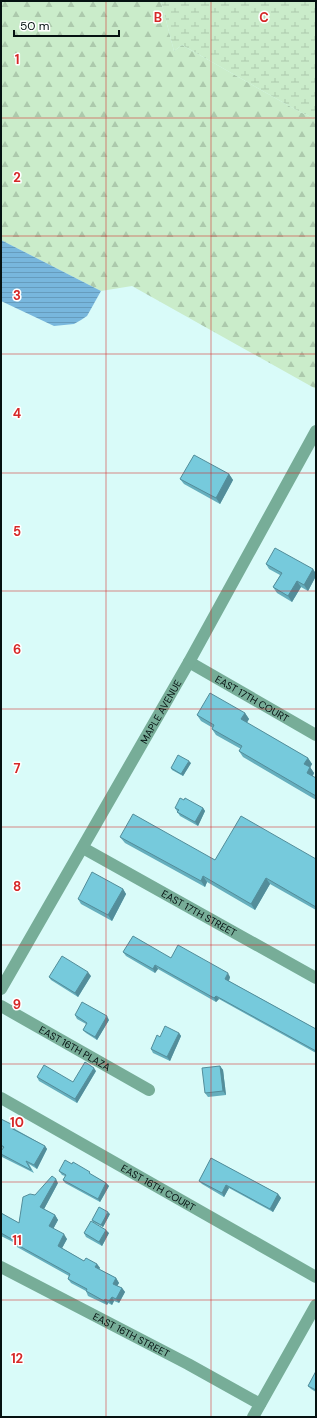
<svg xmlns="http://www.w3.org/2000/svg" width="317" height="1418" viewBox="0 0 317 1418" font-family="'DM Sans',sans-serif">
<defs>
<pattern id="forest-firs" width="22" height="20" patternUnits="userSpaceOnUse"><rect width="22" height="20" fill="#caecca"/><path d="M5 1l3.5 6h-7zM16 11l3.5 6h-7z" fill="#acc9ac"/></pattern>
<pattern id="wetland-marsh" width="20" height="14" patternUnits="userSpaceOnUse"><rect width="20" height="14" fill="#caecca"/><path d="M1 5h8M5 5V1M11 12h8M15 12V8" fill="none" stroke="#acc9ac"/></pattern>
<pattern id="water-rules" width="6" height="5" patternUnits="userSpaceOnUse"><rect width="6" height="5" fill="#78b7dd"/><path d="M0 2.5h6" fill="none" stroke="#669cbd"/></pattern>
</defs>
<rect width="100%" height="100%" fill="#d9fbf9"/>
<path fill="url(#forest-firs)" d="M 1,1 L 161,1 L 174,51 L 182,45 L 300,112 L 316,119 L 316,389 L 132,286 L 101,291 L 1,240 Z"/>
<path fill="url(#wetland-marsh)" d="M 161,1 L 316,1 L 316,119 L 300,112 L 182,45 L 174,51 Z"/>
<path fill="url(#water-rules)" d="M 1,240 L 101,291 L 87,316 L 81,320 L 74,324 L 54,326 L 1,301 Z"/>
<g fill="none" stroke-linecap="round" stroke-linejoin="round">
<g stroke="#77ad98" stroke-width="12">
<path id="s1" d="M 189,662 L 316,735"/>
<path id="s2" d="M 83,848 L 316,978"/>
<path id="s3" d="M 1,989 L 189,662 L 316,431"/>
<path id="s4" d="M 1,1006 L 149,1090"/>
<path id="s5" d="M 1,1098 L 316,1277"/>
<path id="s6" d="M 1,1267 L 188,1364 L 260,1404"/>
<path d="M 253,1417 L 316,1305"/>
</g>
</g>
<g fill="#65aebd">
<path d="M 229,474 L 233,480 L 220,504 L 184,484 L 180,479 Z"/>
<path d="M 266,564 L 313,569 L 316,574 L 316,576 L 308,591 L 301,587 L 292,602 L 277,593 L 273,587 L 280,575 L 269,569 Z"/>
<path d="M 245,713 L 249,719 L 247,723 L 308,758 L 312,764 L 310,767 L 314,773 L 313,776 L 316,778 L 316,800 L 243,757 L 239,751 L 241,749 L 216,735 L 212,729 L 213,728 L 201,721 L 197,715 Z"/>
<path d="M 191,763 L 183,776 L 172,770 L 171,768 Z"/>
<path d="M 175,808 L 203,808 L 205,811 L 198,826 L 180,816 Z"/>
<path d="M 120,837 L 215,860 L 316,859 L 316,910 L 270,884 L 255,910 L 207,882 L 205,887 L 125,843 Z"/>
<path d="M 123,889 L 126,894 L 112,921 L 81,904 L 78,899 Z"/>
<path d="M 123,952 L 171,958 L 230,977 L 229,981 L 316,1029 L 316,1053 L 219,999 L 216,1002 L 158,969 L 155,973 L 126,956 Z"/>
<path d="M 91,976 L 78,997 L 51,980 L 49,977 Z"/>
<path d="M 75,1015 L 109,1020 L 97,1040 L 86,1033 L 83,1030 L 86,1024 L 77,1019 Z"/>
<path d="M 179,1033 L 181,1036 L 170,1061 L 153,1053 L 151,1049 L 160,1037 Z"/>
<path d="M 220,1066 L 223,1070 L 226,1095 L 208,1097 L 205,1093 Z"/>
<path d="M 96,1071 L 77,1103 L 39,1081 L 37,1077 L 73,1082 Z"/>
<path d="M 1,1119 L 15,1129 L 45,1146 L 47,1149 L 37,1169 L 29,1164 L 34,1173 L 2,1157 L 1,1155 L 1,1151 L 3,1148 L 1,1147 Z"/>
<path d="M 211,1158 L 278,1194 L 281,1198 L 273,1212 L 229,1188 L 224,1197 L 202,1184 L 199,1181 Z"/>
<path d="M 59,1171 L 92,1175 L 106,1183 L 109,1186 L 100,1202 L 65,1183 L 63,1180 L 65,1176 L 62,1175 Z"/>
<path d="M 58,1183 L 44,1209 L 55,1215 L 58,1220 L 53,1229 L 67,1239 L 62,1248 L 84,1261 L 97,1264 L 100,1268 L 99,1269 L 116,1278 L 119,1283 L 117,1286 L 122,1288 L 125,1292 L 119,1303 L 114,1301 L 112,1305 L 108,1303 L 107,1305 L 88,1296 L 86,1291 L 71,1283 L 68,1279 L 69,1276 L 17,1247 L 15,1243 L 1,1236 L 1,1213 L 19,1223 L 35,1195 Z"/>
<path d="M 110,1214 L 103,1227 L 93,1222 L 92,1220 Z"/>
<path d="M 84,1233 L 109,1233 L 102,1246 L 86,1237 Z"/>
<path d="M 316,1371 L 316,1392 L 311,1389 L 308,1386 Z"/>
</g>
<g fill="#538d9a">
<path d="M 229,474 L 233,480 L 220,504 L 216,498 Z"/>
<path d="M 313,569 L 316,574 L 316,576 L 308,591 L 304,585 Z"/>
<path d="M 297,581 L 301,587 L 292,602 L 288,596 Z"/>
<path d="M 245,713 L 249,719 L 245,725 L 241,719 Z"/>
<path d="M 308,758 L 312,764 L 309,770 L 304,764 Z"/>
<path d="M 189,761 L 191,763 L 183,776 L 181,774 Z"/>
<path d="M 310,767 L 314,773 L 311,779 L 307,773 Z"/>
<path d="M 203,808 L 205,811 L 198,826 L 195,822 Z"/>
<path d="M 203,876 L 207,882 L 205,887 L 201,881 Z"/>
<path d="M 266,878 L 270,884 L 255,910 L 251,904 Z"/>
<path d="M 123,889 L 126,894 L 112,921 L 108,915 Z"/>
<path d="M 155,965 L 158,969 L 155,973 L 153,969 Z"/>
<path d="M 88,972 L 91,976 L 78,997 L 75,993 Z"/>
<path d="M 228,973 L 230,977 L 228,983 L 225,979 Z"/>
<path d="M 216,996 L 219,999 L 216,1002 L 214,998 Z"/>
<path d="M 107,1016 L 109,1020 L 97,1040 L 95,1037 Z"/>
<path d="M 179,1033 L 181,1036 L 170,1061 L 167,1057 Z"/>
<path d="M 220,1066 L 223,1070 L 226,1095 L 223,1091 Z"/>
<path d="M 94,1068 L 96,1071 L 77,1103 L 75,1099 Z"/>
<path d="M 13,1125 L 15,1129 L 14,1131 L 11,1128 Z"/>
<path d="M 45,1146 L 47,1149 L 37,1169 L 34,1165 Z"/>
<path d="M 56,1179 L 58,1183 L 43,1211 L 40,1207 Z"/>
<path d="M 106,1183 L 109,1186 L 100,1202 L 98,1199 Z"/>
<path d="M 226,1185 L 229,1188 L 224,1197 L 222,1193 Z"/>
<path d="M 278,1194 L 281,1198 L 273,1212 L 270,1209 Z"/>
<path d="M 108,1212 L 110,1214 L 103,1227 L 101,1225 Z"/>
<path d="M 55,1215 L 58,1220 L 52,1231 L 49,1226 Z"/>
<path d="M 106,1230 L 109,1233 L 102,1246 L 99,1242 Z"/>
<path d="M 64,1234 L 67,1239 L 61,1250 L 58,1246 Z"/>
<path d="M 97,1264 L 100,1268 L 98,1271 L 95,1267 Z"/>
<path d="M 116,1278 L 119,1283 L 116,1288 L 113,1284 Z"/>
<path d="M 122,1288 L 125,1292 L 119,1303 L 116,1299 Z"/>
<path d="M 112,1297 L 114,1301 L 112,1305 L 109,1301 Z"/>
<path d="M 105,1299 L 108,1303 L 107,1305 L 104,1301 Z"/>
</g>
<g fill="#76cadc" stroke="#538d9a">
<path d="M 194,455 L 229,474 L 216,498 L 180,479 Z"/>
<path d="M 275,548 L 313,569 L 304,585 L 297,581 L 288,596 L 273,587 L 282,573 L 266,564 Z"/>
<path d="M 210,693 L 245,713 L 241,719 L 308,758 L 304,764 L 310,767 L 307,773 L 316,778 L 316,796 L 239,751 L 242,746 L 212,729 L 214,725 L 197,715 Z"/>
<path d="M 178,755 L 189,761 L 181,774 L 171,768 Z"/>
<path d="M 180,798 L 184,800 L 185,798 L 203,808 L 195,822 L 177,812 L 179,810 L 175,808 Z"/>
<path d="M 133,814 L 215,860 L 241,816 L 316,859 L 316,907 L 266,878 L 251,904 L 203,876 L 201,881 L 120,837 Z"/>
<path d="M 92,872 L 123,889 L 108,915 L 78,899 Z"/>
<path d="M 133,936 L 171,958 L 178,945 L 228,973 L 225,979 L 316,1029 L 316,1051 L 216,996 L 214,998 L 155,965 L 153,969 L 123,952 Z"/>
<path d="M 62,956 L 88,972 L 75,993 L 49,977 Z"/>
<path d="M 82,1002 L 107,1016 L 95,1037 L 83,1030 L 87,1023 L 75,1015 Z"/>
<path d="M 165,1026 L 179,1033 L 167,1057 L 151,1049 L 157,1035 L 160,1037 Z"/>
<path d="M 85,1062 L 94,1068 L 75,1099 L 37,1077 L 44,1065 L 73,1082 Z"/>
<path d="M 220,1066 L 223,1091 L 205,1093 L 202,1068 Z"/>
<path d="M 1,1119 L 13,1125 L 11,1128 L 45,1146 L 34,1165 L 26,1161 L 31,1170 L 1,1154 L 1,1151 L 4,1147 L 1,1145 Z"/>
<path d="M 211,1158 L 278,1194 L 270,1209 L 226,1185 L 222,1193 L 199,1181 Z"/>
<path d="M 65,1160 L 72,1164 L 73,1162 L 90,1172 L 89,1173 L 106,1183 L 98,1199 L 63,1180 L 66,1175 L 59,1171 Z"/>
<path d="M 52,1176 L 56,1179 L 40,1207 L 55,1215 L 49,1226 L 64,1234 L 58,1246 L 84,1261 L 86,1258 L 97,1264 L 95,1267 L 116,1278 L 113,1284 L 122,1288 L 116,1299 L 112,1297 L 109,1301 L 105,1299 L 104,1301 L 86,1291 L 87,1289 L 68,1279 L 70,1274 L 14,1243 L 15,1241 L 1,1233 L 1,1213 L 19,1223 L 23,1197 L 30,1194 L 35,1195 Z"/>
<path d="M 99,1207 L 108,1212 L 101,1225 L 92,1220 Z"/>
<path d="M 91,1221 L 106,1230 L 99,1242 L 84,1233 Z"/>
<path d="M 316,1371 L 316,1390 L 308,1386 Z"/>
</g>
<path fill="none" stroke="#d62828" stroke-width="1" stroke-opacity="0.55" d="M 106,1 L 106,1417M 211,1 L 211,1417M 1,118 L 316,118M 1,236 L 316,236M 1,354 L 316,354M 1,473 L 316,473M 1,591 L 316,591M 1,709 L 316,709M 1,827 L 316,827M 1,945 L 316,945M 1,1064 L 316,1064M 1,1182 L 316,1182M 1,1300 L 316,1300"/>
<g text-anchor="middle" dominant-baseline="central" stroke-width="3" stroke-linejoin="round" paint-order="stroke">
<g font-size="10" fill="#051111" stroke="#fff">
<text stroke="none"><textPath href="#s1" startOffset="73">EAST 17TH COURT</textPath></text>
<text stroke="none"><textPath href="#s3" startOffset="320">MAPLE AVENUE</textPath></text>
<text stroke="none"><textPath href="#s2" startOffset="133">EAST 17TH STREET</textPath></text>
<text stroke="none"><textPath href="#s4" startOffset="85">EAST 16TH PLAZA</textPath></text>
<text stroke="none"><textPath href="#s5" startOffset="181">EAST 16TH COURT</textPath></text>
<text stroke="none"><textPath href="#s6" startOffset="147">EAST 16TH STREET</textPath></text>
</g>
</g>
<g font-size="13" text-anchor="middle" font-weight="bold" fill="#d62828" stroke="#fff" stroke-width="3" stroke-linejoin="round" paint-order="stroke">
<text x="158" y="22">B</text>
<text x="264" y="22">C</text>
<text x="17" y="64">1</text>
<text x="17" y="182">2</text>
<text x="17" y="300">3</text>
<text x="17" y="418">4</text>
<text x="17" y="536">5</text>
<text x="17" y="654">6</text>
<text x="17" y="773">7</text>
<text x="17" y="891">8</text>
<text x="17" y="1009">9</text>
<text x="17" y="1127">10</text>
<text x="17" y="1245">11</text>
<text x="17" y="1363">12</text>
</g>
<rect width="317" height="1418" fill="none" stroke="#051111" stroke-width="4"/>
<path d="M14 30v6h105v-6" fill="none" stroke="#051111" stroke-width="2"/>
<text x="20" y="30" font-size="12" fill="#051111" stroke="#ffffff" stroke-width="3" paint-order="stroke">50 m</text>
</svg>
